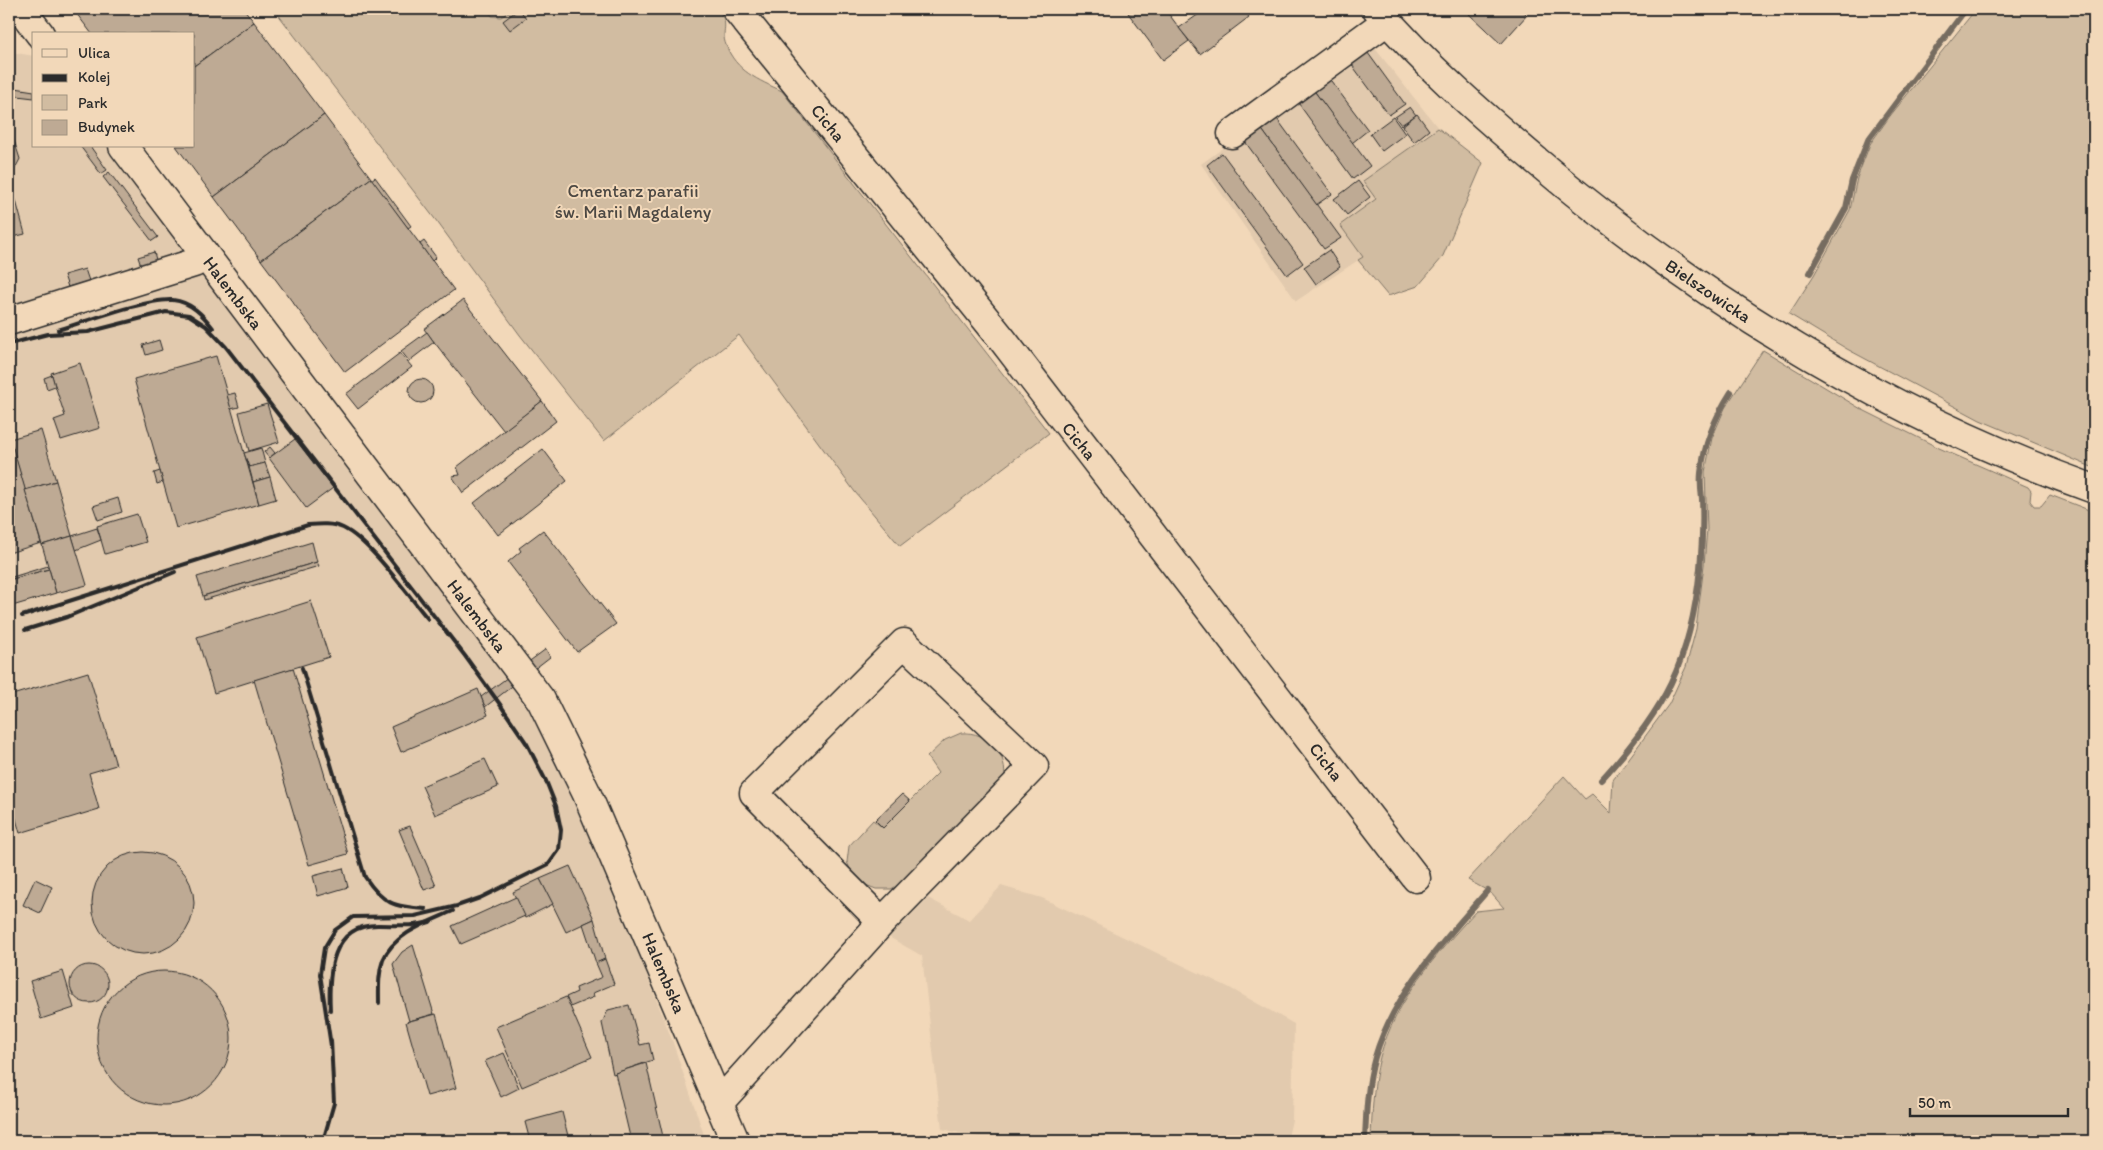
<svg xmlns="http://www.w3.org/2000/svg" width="2103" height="1150" viewBox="0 0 2103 1150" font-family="Itim,sans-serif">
<rect width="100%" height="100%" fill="#f2d8b9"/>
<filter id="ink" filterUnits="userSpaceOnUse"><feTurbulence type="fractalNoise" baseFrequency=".02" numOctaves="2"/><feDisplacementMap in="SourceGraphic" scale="10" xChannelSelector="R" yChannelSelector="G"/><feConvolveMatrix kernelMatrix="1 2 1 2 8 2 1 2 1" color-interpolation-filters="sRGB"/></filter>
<g filter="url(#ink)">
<g fill="#e2caae">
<path d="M 1370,42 L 1438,128 L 1364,181 L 1376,198 L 1363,257 L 1296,301 L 1201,164 Z"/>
<path d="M 9,49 L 11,52 L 34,56 L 34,146 L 108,146 L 536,717 L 591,831 L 672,1040 L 706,1141 L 9,1141 Z"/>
<path d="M 1001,886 L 1042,898 L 1228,987 L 1294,1024 L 1292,1120 L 1287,1141 L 997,1141 L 942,1129 L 922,956 L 889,937 L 928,898 L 969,920 Z"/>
</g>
<g fill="#d1bca1" stroke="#7e7466">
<path d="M 274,9 L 487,9 L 492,16 L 501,17 L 513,9 L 718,9 C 731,26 720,30 726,45 C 736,71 758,80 782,91 L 1049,433 L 900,546 L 855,492 L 739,335 L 604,441 L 520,335 L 438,223 Z"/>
<path d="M 1976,9 L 2094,9 L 2094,468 L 1980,420 L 1847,349 L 1789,314 L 1814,275 L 1850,210 L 1857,178 L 1870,144 L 1890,116 Z"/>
<path d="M 1438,128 L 1483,163 L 1442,258 L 1418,286 L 1388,296 L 1358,260 L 1363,257 L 1340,225 L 1376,199 L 1363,181 Z"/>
<path d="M 1763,350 L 1861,409 L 1939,448 L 2028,487 L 2031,491 L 2030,501 L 2034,506 L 2041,506 L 2050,495 L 2094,512 L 2094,1141 L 1371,1141 C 1372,1113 1373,1085 1380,1057 C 1395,1001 1437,953 1476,911 L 1504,908 L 1490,892 L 1468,880 L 1564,776 L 1585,799 L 1592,794 L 1611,813 L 1613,780 L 1669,704 L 1686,667 L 1696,629 L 1704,565 L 1707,529 L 1705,472 L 1712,438 L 1725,408 Z"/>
<path d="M 961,733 C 988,731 1009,754 1004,781 L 1000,780 L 999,786 L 906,882 L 891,889 L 876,889 L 863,884 L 851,871 L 847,862 L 849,846 L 873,820 L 883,828 L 938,773 L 927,757 L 945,740 Z"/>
</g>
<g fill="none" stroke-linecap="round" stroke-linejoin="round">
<g stroke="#766c60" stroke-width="6">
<path d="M 1810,273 L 1846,208 L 1852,180 L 1868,140 L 1966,9"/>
<path d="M 1601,780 C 1664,711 1691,662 1700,568 C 1702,545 1703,522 1702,499 C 1701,491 1700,482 1701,473 C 1704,443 1715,417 1731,392"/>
<path d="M 1365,1141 C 1366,1113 1367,1085 1375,1057 C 1394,992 1445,940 1488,890"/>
</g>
</g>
<g fill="#beaa94" stroke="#2b2b2b">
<path d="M 73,9 L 244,9 L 254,22 L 194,66 L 194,34 L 92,34 Z"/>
<path d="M 519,9 L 526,18 L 510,30 L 503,21 Z"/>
<path d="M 1134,9 L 1165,9 L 1189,41 L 1163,60 L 1128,13 Z"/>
<path d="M 1206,9 L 1243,9 L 1249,17 L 1200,54 L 1179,28 Z"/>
<path d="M 1474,9 L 1521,9 L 1527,15 L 1501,44 L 1469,14 Z"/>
<path d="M 254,22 L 324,115 L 214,197 L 176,146 L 194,146 L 194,66 Z"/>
<path d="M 1365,49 L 1405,104 L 1389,115 L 1349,61 Z"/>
<path d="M 1328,77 L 1368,130 L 1352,143 L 1312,88 Z"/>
<path d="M 9,87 L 34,91 L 34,98 L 9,95 Z"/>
<path d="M 1312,88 L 1370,166 L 1353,179 L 1296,100 Z"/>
<path d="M 1410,107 L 1416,115 L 1401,125 L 1395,117 Z"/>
<path d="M 1417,114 L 1429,130 L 1414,142 L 1402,126 Z"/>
<path d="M 324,115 L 371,178 L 261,260 L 214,197 Z"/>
<path d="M 1275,116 L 1332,194 L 1316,205 L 1260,127 Z"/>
<path d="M 1393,117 L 1405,134 L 1382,151 L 1370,134 Z"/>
<path d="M 9,125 L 20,159 L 9,180 Z"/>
<path d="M 1260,127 L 1341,238 L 1324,249 L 1243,139 Z"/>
<path d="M 80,146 L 90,146 L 107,170 L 101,174 Z"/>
<path d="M 1222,153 L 1303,263 L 1287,275 L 1207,165 Z"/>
<path d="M 109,172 L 158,237 L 152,241 L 103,177 Z"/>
<path d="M 375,177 L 411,226 L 408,228 L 371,180 Z"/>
<path d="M 371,178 L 454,290 L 345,372 L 261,260 Z"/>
<path d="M 1358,181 L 1370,197 L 1347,215 L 1334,199 Z"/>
<path d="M 15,197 L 25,234 L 9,238 L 9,199 Z"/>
<path d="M 424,241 L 436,257 L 432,261 L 420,244 Z"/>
<path d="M 1329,250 L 1340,267 L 1316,284 L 1304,267 Z"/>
<path d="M 154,252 L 157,264 L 142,269 L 138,257 Z"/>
<path d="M 85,269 L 89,281 L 68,287 L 64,275 Z"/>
<path d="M 463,300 L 542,401 L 504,431 L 424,329 Z"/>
<path d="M 427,332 L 434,342 L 409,361 L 401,351 Z"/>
<path d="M 159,340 L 162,350 L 146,355 L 143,345 Z"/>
<path d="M 400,353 L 412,367 L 358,409 L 346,394 Z"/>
<path d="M 216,356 L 259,504 L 176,528 L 134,379 Z"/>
<path d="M 80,363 L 100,428 L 61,440 L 54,420 L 65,416 L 51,373 Z"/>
<path d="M 52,375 L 55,386 L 47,389 L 44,378 Z"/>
<circle cx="421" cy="391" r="12"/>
<path d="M 235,393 L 239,407 L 231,409 L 227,395 Z"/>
<path d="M 542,401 L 556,421 L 463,493 L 452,476 L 460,475 L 457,467 Z"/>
<path d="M 267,404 L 279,442 L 249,451 L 239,412 Z"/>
<path d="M 41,430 L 56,481 L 25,490 L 10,439 Z"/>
<path d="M 295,439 L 333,488 L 306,508 L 269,458 Z"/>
<path d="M 270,447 L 275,453 L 269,458 L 264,452 Z"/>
<path d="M 13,448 L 41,543 L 9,553 L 9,513 L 11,512 L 9,449 Z"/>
<path d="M 261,448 L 265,463 L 249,467 L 244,453 Z"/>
<path d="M 543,449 L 567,481 L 498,535 L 474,503 Z"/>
<path d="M 265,463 L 270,477 L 253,482 L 249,467 Z"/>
<path d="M 160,471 L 163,482 L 157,484 L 154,473 Z"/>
<path d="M 270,477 L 276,499 L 259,504 L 253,482 Z"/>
<path d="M 56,481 L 72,536 L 42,545 L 25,490 Z"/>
<path d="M 118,498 L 122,512 L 98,520 L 93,506 Z"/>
<path d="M 137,514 L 146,542 L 105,554 L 97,526 Z"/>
<path d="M 97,528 L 101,540 L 76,550 L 72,536 Z"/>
<path d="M 543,530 L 616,624 L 577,652 L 508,562 L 521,551 L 519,548 Z"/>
<path d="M 72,536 L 87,585 L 56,593 L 42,545 Z"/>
<path d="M 312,542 L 317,562 L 203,596 L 197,577 Z"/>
<path d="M 317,562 L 319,566 L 204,600 L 203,596 Z"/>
<path d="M 48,566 L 49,569 L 9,580 L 9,578 Z"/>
<path d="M 49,569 L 56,593 L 9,607 L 9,580 Z"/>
<path d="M 311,601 L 329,657 L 214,693 L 197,637 Z"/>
<path d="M 546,649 L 550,657 L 485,707 L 481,697 Z"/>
<path d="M 293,668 L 348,854 L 309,865 L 254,680 Z"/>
<path d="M 88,672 L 116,765 L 89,773 L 99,809 L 20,833 L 9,795 L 9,696 Z"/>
<path d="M 478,689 L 488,715 L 401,752 L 391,727 Z"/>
<path d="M 485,759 L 498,787 L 435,815 L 422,786 Z"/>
<path d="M 902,794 L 910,801 L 883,828 L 875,820 Z"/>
<path d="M 410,826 L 436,886 L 424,890 L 399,830 Z"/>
<circle cx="143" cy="903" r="51"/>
<path d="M 570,866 L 594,919 L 566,932 L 540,879 Z"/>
<path d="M 343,868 L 348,887 L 318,896 L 313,876 Z"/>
<path d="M 35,879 L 52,887 L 40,913 L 23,905 Z"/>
<path d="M 540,879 L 553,904 L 525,918 L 513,892 Z"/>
<path d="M 516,897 L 525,916 L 461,944 L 452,926 Z"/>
<path d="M 594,919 L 605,959 L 596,963 L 583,924 Z"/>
<path d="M 413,945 L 434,1014 L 409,1021 L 393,964 L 402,952 Z"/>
<path d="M 605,959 L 614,984 L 593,993 L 594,997 L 570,1007 L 566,997 L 577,992 L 576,988 L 602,977 L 596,963 Z"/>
<circle cx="89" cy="984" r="19"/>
<path d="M 63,971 L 74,1008 L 41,1019 L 30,981 Z"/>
<circle cx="164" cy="1038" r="67"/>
<path d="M 566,997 L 592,1057 L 522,1087 L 496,1027 Z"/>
<path d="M 629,1005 L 640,1045 L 649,1043 L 653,1060 L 613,1074 L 602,1023 L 608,1010 Z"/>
<path d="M 436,1014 L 456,1088 L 427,1096 L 406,1022 Z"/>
<path d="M 504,1053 L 519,1088 L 501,1097 L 485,1061 Z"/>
<path d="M 646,1063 L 664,1141 L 631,1141 L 615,1073 Z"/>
<path d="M 562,1112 L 569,1140 L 530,1141 L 525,1122 Z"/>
</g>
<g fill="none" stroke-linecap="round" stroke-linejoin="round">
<g stroke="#2b2b2b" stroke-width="31">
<g id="minor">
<path d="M 21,9 L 40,34"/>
<path d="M 736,9 L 1002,339 L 1416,878"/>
<path d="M 1377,9 C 1425,65 1482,115 1539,163 C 1704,302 1890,416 2094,489"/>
<path d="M 1232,134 L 1387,21"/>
<path d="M 123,146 L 541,700 L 586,792 L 735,1141"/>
<path d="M 9,321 L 194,263 L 204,254"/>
<path d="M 719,1103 L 882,922 L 1034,766 L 904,643 L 754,793 L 882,922"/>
</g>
</g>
<use href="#minor" stroke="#f2d8b9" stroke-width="28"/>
<g stroke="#2b2b2b" stroke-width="4">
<path d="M 58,330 C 84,322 149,298 173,300 C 191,302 203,315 213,328"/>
<path d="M 9,344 L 48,334 L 88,332 L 166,312 L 189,315 L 206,326 L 226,347 L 465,656 L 499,703 L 527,744 L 546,781 L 556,806 L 561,830 L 559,850 L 549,864 L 480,898 L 457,906 L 415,916 L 353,917 L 335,930 L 324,948 L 320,974 L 331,1046"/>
<path d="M 22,616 L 308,525 C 320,524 332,523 343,528 C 370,541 407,594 428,619"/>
<path d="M 25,630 L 67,617 L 175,572"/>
<path d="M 302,668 L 365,877 C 383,904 394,907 426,909"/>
<path d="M 379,1003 C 379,989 378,974 383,960 C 394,933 429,922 453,911"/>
<path d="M 330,1010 C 328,973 331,924 379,925 C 398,925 412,927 430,922"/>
<path d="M 323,1141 L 334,1103 L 331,1040"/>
</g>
</g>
</g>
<g text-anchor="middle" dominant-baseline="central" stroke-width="4" stroke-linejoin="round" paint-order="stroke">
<g font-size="18" fill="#2b2b2b" stroke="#f2d8b9">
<text transform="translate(828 123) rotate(51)">Cicha</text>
<text transform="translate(1708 291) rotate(34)">Bielszowicka</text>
<text transform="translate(233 293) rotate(53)">Halembska</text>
<text transform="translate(1079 441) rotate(51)">Cicha</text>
<text transform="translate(477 616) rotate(53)">Halembska</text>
<text transform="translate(1326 762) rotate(52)">Cicha</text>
<text transform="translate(664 973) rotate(67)">Halembska</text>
</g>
<g font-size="18" fill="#4c4843" stroke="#f2d8b9">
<text x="633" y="191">Cmentarz parafii<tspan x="633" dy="21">św. Marii Magdaleny</tspan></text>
</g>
</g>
<rect width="2103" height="1150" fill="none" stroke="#f2d8b9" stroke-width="30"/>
<rect x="15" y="15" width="2073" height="1120" fill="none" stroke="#2b2b2b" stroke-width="2" filter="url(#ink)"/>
<rect x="32" y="32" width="162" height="115" fill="#f2d8b9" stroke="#a29380"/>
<rect x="42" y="49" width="25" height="8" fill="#f2d8b9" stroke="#a29380"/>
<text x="78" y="58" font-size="15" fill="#2b2b2b">Ulica</text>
<rect x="42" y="74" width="25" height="8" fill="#2b2b2b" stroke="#a29380"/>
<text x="78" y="82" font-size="15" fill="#2b2b2b">Kolej</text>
<rect x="42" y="95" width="25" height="15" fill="#d1bca1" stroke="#a29380"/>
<text x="78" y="108" font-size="15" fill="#2b2b2b">Park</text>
<rect x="42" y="120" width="25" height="15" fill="#beaa94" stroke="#a29380"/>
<text x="78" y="132" font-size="15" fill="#2b2b2b">Budynek</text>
<path d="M1910 1108v8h158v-8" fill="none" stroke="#2b2b2b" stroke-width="2.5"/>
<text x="1918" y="1108" font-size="15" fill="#2b2b2b" stroke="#f2d8b9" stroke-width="4" paint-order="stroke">50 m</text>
</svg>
